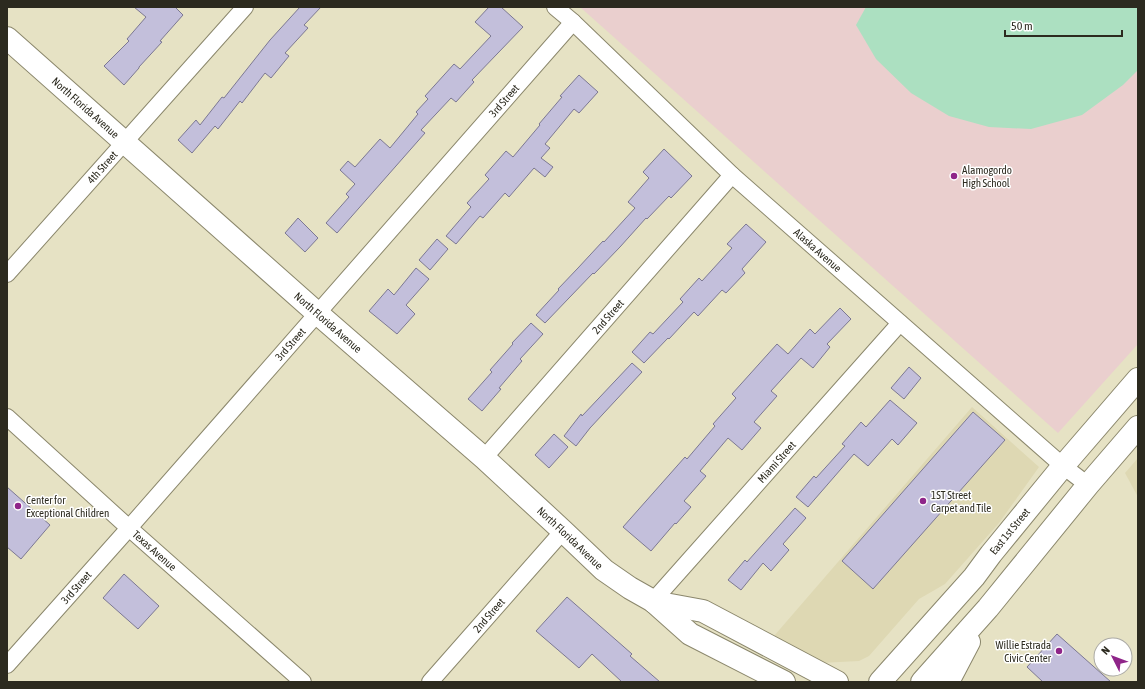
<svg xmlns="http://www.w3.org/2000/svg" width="1145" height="689" viewBox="0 0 1145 689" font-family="'Asap Condensed',sans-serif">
<rect width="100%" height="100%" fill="#e6e2c4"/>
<g fill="#ded8b3">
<path d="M 972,407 L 1039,467 L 999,523 L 945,584 L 919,599 L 869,656 L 859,661 L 820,663 L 774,636 Z"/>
<path d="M 1138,458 L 1138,497 L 1125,473 Z"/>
</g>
<path fill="#eacfce" d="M 580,7 L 1138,7 L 1138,344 L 1058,433 Z"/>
<path fill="#ace0c1" d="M 866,7 L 1138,7 L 1138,70 L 1123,85 L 1082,115 L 1031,129 L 989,127 L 949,116 L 911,93 L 876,59 L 856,25 Z"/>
<g fill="#c3bfdb" stroke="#7c7892">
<path d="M 134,7 L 175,7 L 183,15 L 160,41 L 162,42 L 139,67 L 139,68 L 124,85 L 104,66 L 129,41 L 127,39 L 146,17 Z"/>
<path d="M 300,7 L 321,7 L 304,25 L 308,28 L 285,53 L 289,56 L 271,78 L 265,73 L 242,103 L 240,101 L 218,129 L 215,126 L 192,153 L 178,140 L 196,120 L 200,125 L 222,97 L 224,98 L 270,40 Z"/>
<path d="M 489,7 L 501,7 L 523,27 L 472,80 L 474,82 L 456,102 L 451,98 L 421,130 L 425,133 L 337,233 L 326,223 L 349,197 L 346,194 L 355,184 L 340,170 L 348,161 L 355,167 L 380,139 L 390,148 L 418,114 L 416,112 L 428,99 L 425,96 L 454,64 L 460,69 L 491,36 L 475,22 Z"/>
<path d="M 579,75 L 598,92 L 579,113 L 574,109 L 545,144 L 550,148 L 541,158 L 553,167 L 545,177 L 534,168 L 509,197 L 505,193 L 483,218 L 480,216 L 456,244 L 446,236 L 471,207 L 467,203 L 489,179 L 485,175 L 506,151 L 513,157 L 540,125 L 539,124 L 562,97 L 560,96 Z"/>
<path d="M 664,149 L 692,176 L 671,198 L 669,196 L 647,219 L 646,218 L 620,247 L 594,274 L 593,273 L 545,323 L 536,315 L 559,290 L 558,289 L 578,268 L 603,241 L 604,242 L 635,208 L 628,202 L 649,178 L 643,172 Z"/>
<path d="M 298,218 L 318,238 L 305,252 L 285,233 Z"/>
<path d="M 746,224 L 766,242 L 742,269 L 745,273 L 726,293 L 722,290 L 698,316 L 694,312 L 669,339 L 668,338 L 644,363 L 632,352 L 650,332 L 653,334 L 683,302 L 680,299 L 699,278 L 702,281 L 732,248 L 727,244 Z"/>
<path d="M 437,239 L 448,249 L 430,270 L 419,260 Z"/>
<path d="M 416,268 L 429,279 L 406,305 L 415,314 L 397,334 L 369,311 L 388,289 L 394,295 Z"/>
<path d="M 840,308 L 851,319 L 827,344 L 830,347 L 813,368 L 801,358 L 771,391 L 777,396 L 754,422 L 761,428 L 742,450 L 728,438 L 700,471 L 706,476 L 684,501 L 691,507 L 676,524 L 675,523 L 651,551 L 623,527 L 685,457 L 687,459 L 715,426 L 713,424 L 736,398 L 732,394 L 777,344 L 788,354 L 810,329 L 815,334 Z"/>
<path d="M 531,323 L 543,334 L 520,359 L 522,361 L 499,388 L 501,389 L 482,411 L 468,399 L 492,372 L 490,370 L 513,344 L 512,343 Z"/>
<path d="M 632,363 L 642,372 L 590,428 L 576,446 L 564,436 L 581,414 L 582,416 Z"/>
<path d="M 909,367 L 921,378 L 904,399 L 891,388 Z"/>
<path d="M 890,400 L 917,423 L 898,445 L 892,439 L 868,466 L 854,454 L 808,507 L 796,497 L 814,476 L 816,478 L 845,446 L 842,444 L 861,422 L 866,427 Z"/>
<path d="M 973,412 L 1005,440 L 873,589 L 842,561 Z"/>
<path d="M 554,434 L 568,447 L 549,468 L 535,455 Z"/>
<path d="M 7,487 L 50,525 L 21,559 L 7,547 Z"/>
<path d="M 795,508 L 806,518 L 783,544 L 789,550 L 771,571 L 763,563 L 741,590 L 728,580 L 745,560 L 747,562 Z"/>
<path d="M 124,574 L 159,606 L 138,629 L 103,598 Z"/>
<path d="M 567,597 L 632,654 L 630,656 L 660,682 L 622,682 L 592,654 L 579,668 L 536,631 Z"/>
<path d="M 1057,634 L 1111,682 L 1043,682 L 1027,667 Z"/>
</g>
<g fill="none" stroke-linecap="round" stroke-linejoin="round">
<g stroke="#8b876c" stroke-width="18">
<g id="street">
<path id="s1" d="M 555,7 L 573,22 L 732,175 L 980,393 L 1063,466 L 1088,485"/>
<path id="s2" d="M 7,274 L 245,7"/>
<path id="s3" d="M 7,417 L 129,528 L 303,682"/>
<path id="s4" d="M 484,458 L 732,175"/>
<path id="s5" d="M 653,601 L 900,323"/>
<path id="s6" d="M 7,665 L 129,528 L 573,22"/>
<path id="s7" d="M 430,682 L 563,531"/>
</g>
</g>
<g stroke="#8b876c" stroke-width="24">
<g id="secondary">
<path id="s8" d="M 7,38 L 317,313 L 484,458 L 563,531 L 604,570 L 630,588 L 653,601 L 690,634 L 784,682"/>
<path d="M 654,602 L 703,611 L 837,682"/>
<path id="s9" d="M 880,682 L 974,577 L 991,554 L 1063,466 L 1138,379"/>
<path d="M 922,682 L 988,608 L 1088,485 L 1138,427"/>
<path d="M 948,682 L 969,642"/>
</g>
</g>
<use href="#street" stroke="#fff" stroke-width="16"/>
<use href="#secondary" stroke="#fff" stroke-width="22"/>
</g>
<g fill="#8f2589" stroke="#fff" stroke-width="1.5">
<circle cx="954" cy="176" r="4"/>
<circle cx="923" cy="501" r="4"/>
<circle cx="18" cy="506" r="4"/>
<circle cx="1059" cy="651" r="4"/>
</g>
<g text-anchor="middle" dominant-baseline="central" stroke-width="3" stroke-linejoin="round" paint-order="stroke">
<g font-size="11" fill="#2c2a1f" stroke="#fff">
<text stroke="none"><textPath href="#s6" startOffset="752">3rd Street</textPath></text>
<text stroke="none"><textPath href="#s8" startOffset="105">North Florida Avenue</textPath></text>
<text stroke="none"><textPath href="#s2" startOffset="143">4th Street</textPath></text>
<text stroke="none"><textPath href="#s1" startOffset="358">Alaska Avenue</textPath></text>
<text stroke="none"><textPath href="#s4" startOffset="188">2nd Street</textPath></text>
<text stroke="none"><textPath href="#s8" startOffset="429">North Florida Avenue</textPath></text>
<text stroke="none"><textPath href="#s6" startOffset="428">3rd Street</textPath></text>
<text stroke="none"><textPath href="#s5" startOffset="186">Miami Street</textPath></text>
<text stroke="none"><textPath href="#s9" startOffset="199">East 1st Street</textPath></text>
<text stroke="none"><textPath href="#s8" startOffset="753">North Florida Avenue</textPath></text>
<text stroke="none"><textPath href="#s3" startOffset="199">Texas Avenue</textPath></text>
<text stroke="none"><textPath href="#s6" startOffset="104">3rd Street</textPath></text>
<text stroke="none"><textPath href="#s7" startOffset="89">2nd Street</textPath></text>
</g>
<g font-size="11" fill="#2c2a1f" stroke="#fff" text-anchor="start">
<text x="962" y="170">Alamogordo<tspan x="962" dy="13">High School</tspan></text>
<text x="931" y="495">1ST Street<tspan x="931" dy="13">Carpet and Tile</tspan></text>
<text x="26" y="500">Center for<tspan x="26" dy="13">Exceptional Children</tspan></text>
<text x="1051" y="645" text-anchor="end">Willie Estrada<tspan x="1051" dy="13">Civic Center</tspan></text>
</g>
</g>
<rect width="1145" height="689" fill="none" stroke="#2c2a1f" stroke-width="16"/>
<g transform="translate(1113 657) rotate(312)"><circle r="19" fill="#ffffff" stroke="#abaaa5"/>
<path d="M0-3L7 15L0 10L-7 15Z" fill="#8f2589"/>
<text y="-6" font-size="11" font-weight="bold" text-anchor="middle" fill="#2c2a1f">N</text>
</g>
<path d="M1005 30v6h117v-6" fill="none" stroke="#2c2a1f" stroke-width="2"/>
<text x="1011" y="30" font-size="12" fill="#2c2a1f" stroke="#ffffff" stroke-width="3" paint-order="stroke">50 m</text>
</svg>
